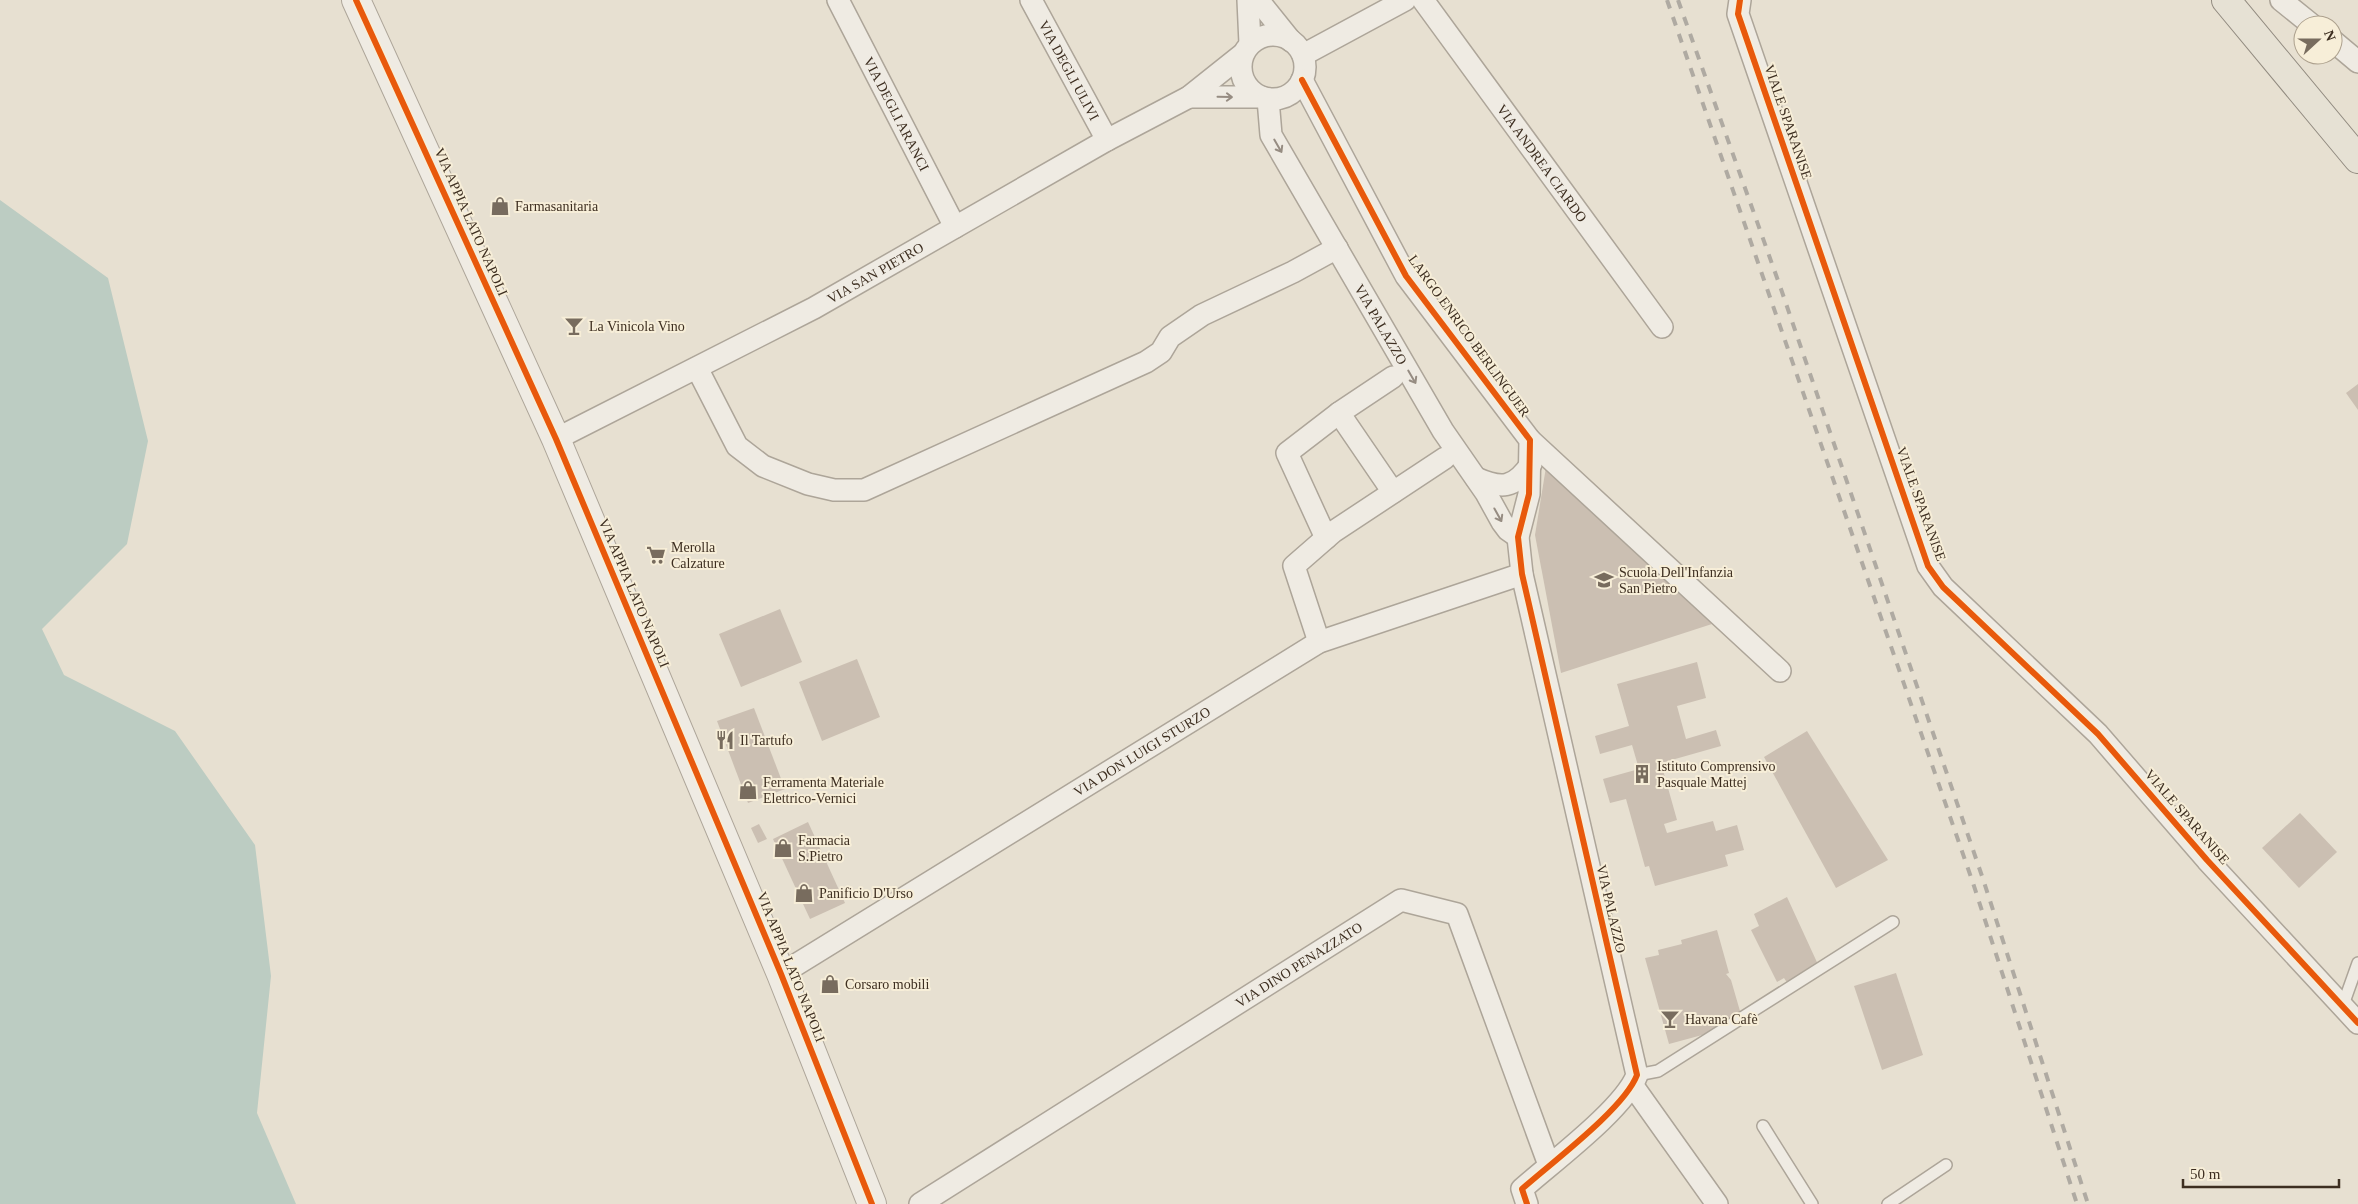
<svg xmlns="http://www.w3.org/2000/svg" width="2358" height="1204" viewBox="0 0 2358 1204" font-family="'Times New Roman',serif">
<rect width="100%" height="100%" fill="#e7e0d1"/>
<path fill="#bcccc2" d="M 0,200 L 108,278 L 148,441 L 127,544 L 42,629 L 64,675 L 175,731 L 255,845 L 271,976 L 257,1113 L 296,1204 L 0,1204 Z"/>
<g fill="#cbbfb2">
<path d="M 2358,384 L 2358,410 L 2346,393 Z"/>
<path d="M 1546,467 L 1712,624 L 1561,673 L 1535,535 Z"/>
<path d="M 780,609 L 802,662 L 741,687 L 719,634 Z"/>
<path d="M 857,659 L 880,717 L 822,741 L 799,682 Z"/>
<path d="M 1697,662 L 1706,698 L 1677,706 L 1686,739 L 1716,730 L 1721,746 L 1661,763 L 1677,820 L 1664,824 L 1667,833 L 1713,821 L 1716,831 L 1737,825 L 1744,850 L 1725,855 L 1728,866 L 1655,886 L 1649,866 L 1645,867 L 1626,799 L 1610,803 L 1603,779 L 1639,769 L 1632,745 L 1600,754 L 1595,736 L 1629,726 L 1617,684 Z"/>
<path d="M 754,708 L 785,789 L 748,803 L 717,721 Z"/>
<path d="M 1807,731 L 1888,860 L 1836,888 L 1764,757 Z"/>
<path d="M 2300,813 L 2337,852 L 2299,888 L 2262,848 Z"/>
<path d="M 808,822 L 845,903 L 810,919 L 773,839 Z"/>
<path d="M 759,824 L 767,839 L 758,843 L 751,828 Z"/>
<path d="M 1787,897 L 1821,971 L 1790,987 L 1784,978 L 1777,982 L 1751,930 L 1759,926 L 1754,914 Z"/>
<path d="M 1717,930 L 1729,973 L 1726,974 L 1731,980 L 1742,1018 L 1716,1026 L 1717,1031 L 1669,1044 L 1645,958 L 1659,955 L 1658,950 L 1682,944 L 1681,940 Z"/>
<path d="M 1896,973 L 1923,1055 L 1882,1070 L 1854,986 Z"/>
</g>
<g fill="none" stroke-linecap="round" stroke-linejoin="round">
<g stroke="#ada599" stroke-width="14">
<g id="service">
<path d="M 2343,1005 L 2358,963"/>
<path d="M 1637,1075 L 1658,1071 L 1893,922"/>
<path d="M 1763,1126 L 1812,1204"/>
<path d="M 1888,1204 L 1946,1165"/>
</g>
</g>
<g stroke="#ada599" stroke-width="24">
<g id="minor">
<path id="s1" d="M 838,0 L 955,227"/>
<path id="s2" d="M 1031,0 L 1107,140"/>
<path d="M 1248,0 L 1250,44"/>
<path d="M 1258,0 L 1291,41"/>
<path id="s3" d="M 1423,0 L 1662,327"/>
<path d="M 1740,0 L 1738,14 L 1928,566 L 1943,587 L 2098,734 L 2207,860 L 2358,1023"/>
<path d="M 2281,0 L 2312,25"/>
<circle cx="1273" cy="67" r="32"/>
<path d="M 2333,41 L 2358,62"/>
<path d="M 1303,55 L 1405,0"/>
<path d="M 1302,80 L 1406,276 L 1530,440 L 1529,494 L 1518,537 L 1522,574 L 1637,1075 C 1624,1109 1551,1163 1522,1189 L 1527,1204"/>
<path d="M 1189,97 L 1261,97"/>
<path id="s4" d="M 1268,99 L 1271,135 L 1443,431 L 1486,493 L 1502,522 L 1508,530 L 1518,537"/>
<path d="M 697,368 L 737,446 L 763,466 L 808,484 L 834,490 L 864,490 L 1146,362 L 1161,352 L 1170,337 L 1202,315 L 1293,272 L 1337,248"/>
<path d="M 1393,377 L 1339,413 L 1393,492"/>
<path id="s5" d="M 556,439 L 814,308 L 1107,140 L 1189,97 L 1243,54"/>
<path d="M 1530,440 L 1780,671"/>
<path d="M 1476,478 C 1501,489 1514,489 1531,464"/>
<path d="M 1326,538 L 1287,453 L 1339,413"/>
<path d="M 1319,642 L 1294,566 L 1333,532 L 1445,458"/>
<path id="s6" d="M 781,974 L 1319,642 L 1522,574"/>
<path d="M 1633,1086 L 1717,1204"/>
<path id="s7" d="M 920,1204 L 1401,900 L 1457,914 L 1549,1165"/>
</g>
</g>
<g stroke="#ada599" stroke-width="30">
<path id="tertiary" d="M 356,0 L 556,439 L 781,974 L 872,1204"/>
</g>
<g stroke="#928b80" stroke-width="30">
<path id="primary" d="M 2226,0 L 2358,159"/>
</g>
<use href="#service" stroke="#efebe3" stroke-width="11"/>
<use href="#minor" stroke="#efebe3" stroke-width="21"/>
<use href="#tertiary" stroke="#efebe3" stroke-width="28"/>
<use href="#primary" stroke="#e6e1d4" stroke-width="28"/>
<g stroke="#afaaa2" stroke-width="4" stroke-dasharray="9 9" stroke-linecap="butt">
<path d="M 1667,0 L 1973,883 L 2077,1204"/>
<path d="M 1678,0 L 1781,289 L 1983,879 L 2088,1204"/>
</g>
<g stroke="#f7eed8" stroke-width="9">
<g id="cycleway">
<path d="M 356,0 L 556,439 L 781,974 L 872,1204"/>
<path d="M 1740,0 L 1738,14 L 1928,566 L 1943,587 L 2098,734 L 2207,860 L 2358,1023"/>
<path d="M 1302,80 L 1406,276 L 1530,440 L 1529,494 L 1518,537 L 1522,574 L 1637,1075 C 1624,1109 1551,1163 1522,1189 L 1527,1204"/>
</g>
</g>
<use href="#cycleway" stroke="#e8590c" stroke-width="6"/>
</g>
<defs><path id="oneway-shaft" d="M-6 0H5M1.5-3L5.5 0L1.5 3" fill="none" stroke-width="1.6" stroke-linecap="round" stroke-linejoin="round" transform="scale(1.25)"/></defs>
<g stroke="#968c82">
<use href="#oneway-shaft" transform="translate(1225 97) rotate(1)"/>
<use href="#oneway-shaft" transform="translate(1278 146) rotate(60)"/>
<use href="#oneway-shaft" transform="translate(1412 377) rotate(60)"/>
<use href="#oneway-shaft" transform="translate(1498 515) rotate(61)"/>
</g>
<defs>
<g id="shop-bare" transform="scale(1.5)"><path d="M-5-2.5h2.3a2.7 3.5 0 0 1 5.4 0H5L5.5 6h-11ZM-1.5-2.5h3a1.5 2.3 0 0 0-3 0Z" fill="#786c5e" stroke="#f7eed8" stroke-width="2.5" paint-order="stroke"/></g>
<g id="bar-bare" transform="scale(1.5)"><path d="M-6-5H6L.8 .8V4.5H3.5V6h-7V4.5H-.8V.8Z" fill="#786c5e" stroke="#f7eed8" stroke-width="2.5" paint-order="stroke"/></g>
<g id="supermarket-bare" transform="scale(1.5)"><path d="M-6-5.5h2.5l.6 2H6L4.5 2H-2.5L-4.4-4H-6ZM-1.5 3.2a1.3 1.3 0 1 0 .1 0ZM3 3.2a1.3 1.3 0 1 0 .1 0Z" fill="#786c5e" stroke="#f7eed8" stroke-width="2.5" paint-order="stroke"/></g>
<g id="school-bare" transform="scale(1.5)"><path d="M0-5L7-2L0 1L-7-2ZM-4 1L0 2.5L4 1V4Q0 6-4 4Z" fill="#786c5e" stroke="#f7eed8" stroke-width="2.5" paint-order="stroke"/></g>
<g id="restaurant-bare" transform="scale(1.5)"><path d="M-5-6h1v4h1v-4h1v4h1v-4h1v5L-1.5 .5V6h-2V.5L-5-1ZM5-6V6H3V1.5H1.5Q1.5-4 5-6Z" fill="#786c5e" stroke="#f7eed8" stroke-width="2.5" paint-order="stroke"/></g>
<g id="building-bare" transform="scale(1.5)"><path d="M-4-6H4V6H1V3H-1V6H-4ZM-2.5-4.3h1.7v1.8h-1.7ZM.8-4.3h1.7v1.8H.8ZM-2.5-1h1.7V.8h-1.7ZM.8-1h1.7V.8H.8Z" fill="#786c5e" stroke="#f7eed8" stroke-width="2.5" paint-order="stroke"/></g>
</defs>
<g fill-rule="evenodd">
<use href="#shop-bare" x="500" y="206"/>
<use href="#bar-bare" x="574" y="326"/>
<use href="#supermarket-bare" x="656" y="555"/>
<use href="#school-bare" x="1604" y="580"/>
<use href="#restaurant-bare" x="725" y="740"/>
<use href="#building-bare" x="1642" y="774"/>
<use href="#shop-bare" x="748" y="790"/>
<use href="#shop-bare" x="783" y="848"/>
<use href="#shop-bare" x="804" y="893"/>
<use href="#shop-bare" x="830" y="984"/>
<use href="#bar-bare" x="1670" y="1019"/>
</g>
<g text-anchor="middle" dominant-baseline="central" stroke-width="4" stroke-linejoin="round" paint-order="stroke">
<g font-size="14" fill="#3d2e20" stroke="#f7eed8">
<text stroke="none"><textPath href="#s2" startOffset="80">VIA DEGLI ULIVI</textPath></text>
<text stroke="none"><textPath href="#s1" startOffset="128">VIA DEGLI ARANCI</textPath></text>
<text transform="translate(1788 122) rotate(71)">VIALE SPARANISE</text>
<text stroke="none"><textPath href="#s3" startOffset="202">VIA ANDREA CIARDO</textPath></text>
<text transform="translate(471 222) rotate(66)">VIA APPIA LATO NAPOLI</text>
<text stroke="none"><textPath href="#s5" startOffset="360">VIA SAN PIETRO</textPath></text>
<text stroke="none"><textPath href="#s4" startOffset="255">VIA PALAZZO</textPath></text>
<text transform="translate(1469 336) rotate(54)">LARGO ENRICO BERLINGUER</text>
<text transform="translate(1921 504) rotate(70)">VIALE SPARANISE</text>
<text transform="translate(634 593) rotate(67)">VIA APPIA LATO NAPOLI</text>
<text stroke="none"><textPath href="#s6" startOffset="424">VIA DON LUIGI STURZO</textPath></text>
<text transform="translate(2187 817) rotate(49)">VIALE SPARANISE</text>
<text transform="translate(1611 909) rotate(77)">VIA PALAZZO</text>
<text stroke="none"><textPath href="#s7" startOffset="448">VIA DINO PENAZZATO</textPath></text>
<text transform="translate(791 967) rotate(68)">VIA APPIA LATO NAPOLI</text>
</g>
<g font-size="14" fill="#3d2e20" stroke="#f7eed8" text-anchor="start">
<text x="515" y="206">Farmasanitaria</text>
<text x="589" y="326">La Vinicola Vino</text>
<text x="671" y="547">Merolla<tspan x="671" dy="16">Calzature</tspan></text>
<text x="1619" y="572">Scuola Dell'Infanzia<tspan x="1619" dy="16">San Pietro</tspan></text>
<text x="740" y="740">Il Tartufo</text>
<text x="1657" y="766">Istituto Comprensivo<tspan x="1657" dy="16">Pasquale Mattej</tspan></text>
<text x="763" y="782">Ferramenta Materiale<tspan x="763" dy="16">Elettrico-Vernici</tspan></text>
<text x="798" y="840">Farmacia<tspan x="798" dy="16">S.Pietro</tspan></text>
<text x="819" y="893">Panificio D'Urso</text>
<text x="845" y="984">Corsaro mobili</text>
<text x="1685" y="1019">Havana Cafè</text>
</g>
</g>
<g transform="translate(2318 40) rotate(69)"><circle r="24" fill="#f7eed8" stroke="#ada18e"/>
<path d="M0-4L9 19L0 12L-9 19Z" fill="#786c5e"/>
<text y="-8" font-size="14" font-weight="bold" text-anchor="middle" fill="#3d2e20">N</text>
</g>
<path d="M2183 1179v8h156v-8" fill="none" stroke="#3d2e20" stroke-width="2.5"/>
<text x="2190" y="1179" font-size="15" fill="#3d2e20" stroke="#f7eed8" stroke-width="4" paint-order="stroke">50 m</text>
</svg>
